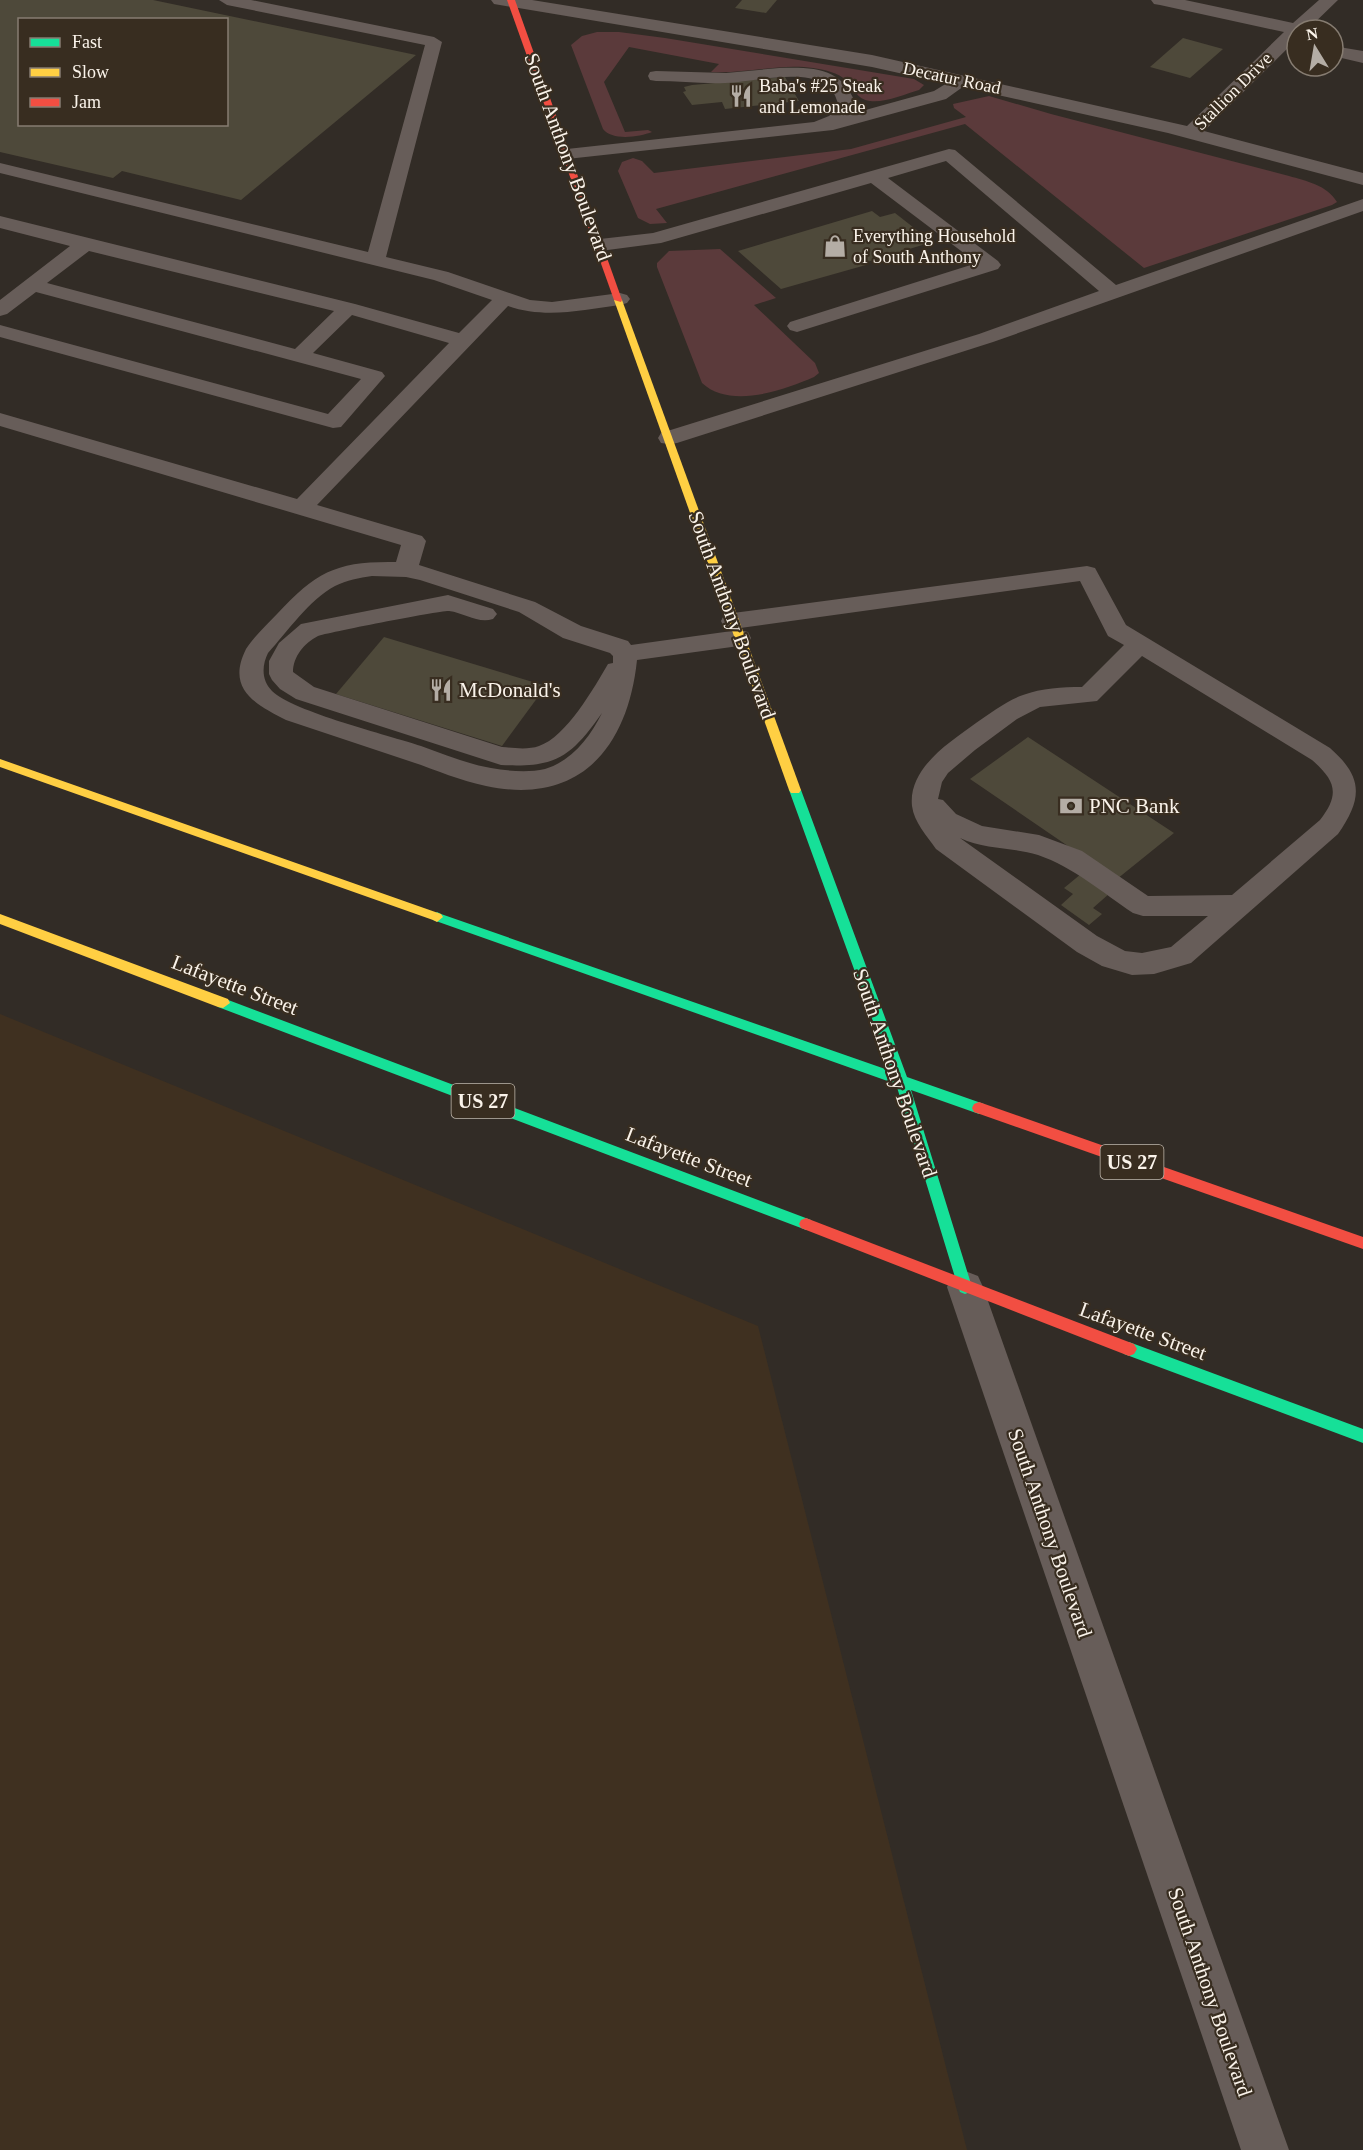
<svg xmlns="http://www.w3.org/2000/svg" width="1363" height="2150" viewBox="0 0 1363 2150" font-family="'Times New Roman',serif">
<rect width="100%" height="100%" fill="#322c26"/>
<path fill="#3f3020" d="M 0,1014 L 758,1326 L 967,2150 L 0,2150 Z"/>
<g fill="#5b3a3b">
<path d="M 597,32 L 619,32 L 665,38 L 914,79 L 924,85 L 919,90 C 905,94 885,103 870,101 C 856,99 855,89 847,81 C 838,72 824,70 813,68 C 780,63 745,74 711,72 L 719,64 L 629,47 L 604,82 L 625,132 L 648,130 L 652,132 C 639,137 612,141 603,129 L 571,45 L 582,36 Z"/>
<path d="M 989,96 L 1051,114 L 1289,176 C 1306,181 1327,185 1337,202 L 1332,205 L 1144,268 L 965,124 L 656,209 L 667,223 L 650,224 L 638,218 L 618,171 L 622,162 L 633,158 L 642,161 L 654,173 L 851,149 L 966,117 L 954,108 L 953,104 Z"/>
<path d="M 720,249 L 776,298 L 754,305 L 815,363 L 819,373 L 814,377 C 782,391 730,409 702,383 L 657,267 L 657,263 L 669,251 Z"/>
</g>
<g fill="#4e493a" fill-rule="evenodd">
<path d="M 0,0 L 153,0 L 416,55 L 241,200 L 122,171 L 113,178 L 0,152 ZM 20,20 L 226,20 L 226,124 L 20,124 Z"/>
<path d="M 742,0 L 777,0 L 766,13 L 735,8 Z"/>
<path d="M 1183,38 L 1223,49 L 1190,78 L 1150,67 Z"/>
<path d="M 785,77 L 799,101 L 725,109 L 722,102 L 692,105 L 683,92 L 686,91 L 684,87 L 692,85 Z"/>
<path d="M 872,211 L 880,217 L 895,213 L 932,242 L 864,263 L 866,265 L 781,289 L 738,251 Z"/>
<path d="M 384,637 L 546,686 L 502,746 L 336,694 Z"/>
<path d="M 1028,737 L 1174,833 L 1117,879 L 1110,893 L 1093,908 L 1102,914 L 1089,925 L 1061,905 L 1073,894 L 1064,888 L 1081,874 L 1084,857 L 970,779 Z"/>
</g>
<g fill="none" stroke-linecap="round" stroke-linejoin="round">
<g fill="#675d59" fill-rule="evenodd">
<path d="M 219,0 L 251,0 L 434,37 L 442,42 L 386,257 L 448,272 L 530,300 L 552,302 L 620,293 L 627,295 L 630,299 L 627,303 L 620,305 C 582,310 545,319 508,306 L 317,505 L 422,536 L 426,541 L 419,565 L 535,602 L 581,626 L 628,641 L 631,645 L 739,630 L 748,632 L 751,638 L 748,644 L 739,646 L 637,660 C 628,747 580,806 486,786 C 461,781 436,770 412,762 C 370,748 328,734 286,720 C 255,704 226,689 246,649 C 254,636 267,625 277,614 C 317,571 337,561 396,562 L 401,545 L 0,426 L 0,413 L 297,499 L 449,343 L 352,315 L 313,353 L 382,372 L 385,376 L 341,427 L 333,428 L 0,337 L 0,325 L 328,414 L 361,379 L 36,292 L 7,314 L 0,316 L 0,300 L 70,246 L 0,228 L 0,216 L 355,304 L 459,333 L 492,300 L 434,280 L 0,173 L 0,163 L 368,252 L 425,45 L 227,5 ZM 89,251 L 334,311 L 295,349 L 47,283 ZM 372,576 L 406,577 L 420,580 L 519,612 L 563,638 L 610,653 L 613,656 L 613,663 L 608,664 C 594,688 566,737 539,746 C 528,750 514,748 502,747 L 314,687 L 293,672 C 293,657 304,643 318,636 C 325,633 442,610 449,611 C 465,613 478,624 493,619 L 497,614 L 493,609 L 448,595 L 301,624 L 279,643 L 269,661 L 269,674 L 272,680 L 280,689 L 296,699 L 501,765 C 556,768 571,757 602,713 C 590,737 572,761 545,769 C 528,773 508,771 491,768 C 467,764 444,754 421,746 C 388,735 294,712 272,691 C 261,680 262,665 268,653 C 288,631 309,600 335,586 C 347,580 359,578 372,576 Z"/>
<path d="M 779,68 C 817,67 844,68 857,108 L 851,114 L 934,91 L 957,77 L 969,77 L 971,81 L 946,99 L 833,130 L 567,159 L 561,158 L 558,154 L 561,150 L 567,149 L 814,122 L 829,116 L 839,107 C 836,98 834,89 825,84 C 800,69 753,82 725,83 C 702,84 679,81 656,81 L 650,80 L 648,76 L 650,72 L 656,71 L 726,73 Z"/>
<path d="M 949,149 L 955,150 L 1116,285 L 1363,199 L 1363,211 L 993,342 L 677,443 L 669,444 L 661,443 L 658,438 L 661,433 L 979,334 L 1099,291 L 946,161 L 888,178 L 998,261 L 1001,265 L 998,269 L 797,332 L 790,330 L 787,326 L 790,322 L 977,263 L 871,183 L 661,243 L 600,251 L 593,249 L 590,245 L 593,241 L 600,239 L 653,233 Z"/>
<path d="M 1087,566 L 1095,568 L 1126,625 L 1330,748 C 1363,777 1363,798 1338,834 L 1191,963 L 1154,974 L 1132,975 L 1102,966 L 1077,952 L 936,849 C 927,836 914,822 912,806 C 908,768 950,742 976,723 C 991,713 1006,701 1023,695 C 1042,688 1062,687 1082,687 L 1124,645 L 1108,636 L 1080,581 L 733,629 L 724,627 L 721,621 L 724,615 L 733,613 ZM 1142,656 L 1312,760 C 1336,781 1340,794 1320,820 L 1232,895 L 1148,896 L 1082,851 L 1039,835 L 982,826 L 956,814 L 943,800 L 938,799 L 942,782 L 948,773 L 975,750 L 1017,719 L 1040,707 L 1097,701 ZM 960,838 C 985,850 1013,847 1038,855 C 1073,867 1103,893 1133,913 L 1143,916 L 1208,916 L 1171,947 L 1142,953 L 1125,951 L 1097,936 Z"/>
</g>
<g fill="#675d59" fill-rule="evenodd">
<path d="M 491,0 L 532,0 L 872,55 L 1187,126 L 1284,32 L 1160,5 L 1154,4 L 1151,0 L 1185,0 L 1293,23 L 1319,0 L 1338,0 L 1307,30 L 1297,30 L 1297,39 L 1204,131 L 1363,173 L 1363,185 L 1168,133 L 872,67 L 494,4 Z"/>
<path d="M 1333,46 L 1363,51 L 1363,63 L 1333,56 Z"/>
<path d="M 965,1271 L 978,1276 L 983,1287 L 1289,2150 L 1241,2150 L 947,1287 L 952,1276 Z"/>
</g>
<g fill="#16e098" fill-rule="evenodd">
<path d="M 795,786 L 801,790 L 907,1077 L 984,1104 L 986,1108 L 984,1112 L 979,1114 L 911,1090 L 972,1287 L 970,1292 L 965,1294 L 960,1292 L 958,1287 L 896,1084 L 433,920 L 431,917 L 437,912 L 441,914 L 891,1071 L 789,790 Z"/>
<path d="M 223,998 L 811,1220 L 813,1224 L 811,1228 L 806,1230 L 801,1228 L 218,1007 L 216,1003 Z"/>
<path d="M 1129,1342 L 1363,1429 L 1363,1443 L 1124,1354 L 1121,1349 L 1124,1344 Z"/>
</g>
<g fill="#ffcf43" fill-rule="evenodd">
<path d="M 618,297 L 622,300 L 801,790 L 799,793 L 791,793 L 789,790 L 614,300 Z"/>
<path d="M 0,759 L 441,914 L 443,917 L 437,922 L 433,920 L 0,767 Z"/>
<path d="M 0,914 L 228,999 L 230,1003 L 223,1008 L 218,1007 L 0,924 Z"/>
</g>
<g fill="#f24e42" fill-rule="evenodd">
<path d="M 507,0 L 515,0 L 622,300 L 621,302 L 614,300 Z"/>
<path d="M 979,1102 L 1363,1237 L 1363,1249 L 974,1112 L 972,1108 L 974,1104 Z"/>
<path d="M 806,1218 L 1134,1344 L 1137,1349 L 1134,1354 L 1129,1356 L 801,1228 L 799,1224 L 801,1220 Z"/>
</g>
</g>
<defs>
<g id="restaurant-bare" transform="scale(1.8)"><path d="M-5-6h1v4h1v-4h1v4h1v-4h1v5L-1.5 .5V6h-2V.5L-5-1ZM5-6V6H3V1.5H1.5Q1.5-4 5-6Z" fill="#b4ada5" stroke="#382d20" stroke-width="2.5" paint-order="stroke"/></g>
<g id="shop-bare" transform="scale(1.8)"><path d="M-5-2.5h2.3a2.7 3.5 0 0 1 5.4 0H5L5.5 6h-11ZM-1.5-2.5h3a1.5 2.3 0 0 0-3 0Z" fill="#b4ada5" stroke="#382d20" stroke-width="2.5" paint-order="stroke"/></g>
<g id="bank-bare" transform="scale(1.8)"><path d="M-6-4H6V4H-6ZM0-2.3a2.3 2.3 0 1 0 0 4.6a2.3 2.3 0 1 0 0-4.6Z" fill="#b4ada5" stroke="#382d20" stroke-width="2.5" paint-order="stroke"/></g>
</defs>
<g fill-rule="evenodd">
<use href="#restaurant-bare" x="741" y="96"/>
<use href="#shop-bare" x="835" y="246"/>
<use href="#restaurant-bare" x="441" y="690"/>
<use href="#bank-bare" x="1071" y="806"/>
</g>
<g text-anchor="middle" dominant-baseline="central" stroke-width="4.5" stroke-linejoin="round" paint-order="stroke">
<g font-size="18" fill="#faf3ea" stroke="#382d20">
<text transform="translate(952 78) rotate(12)">Decatur Road</text>
<text transform="translate(1233 91) rotate(-45)">Stallion Drive</text>
</g>
<g font-size="18" fill="#faf3ea" stroke="#382d20" text-anchor="start">
<text x="759" y="86">Baba's #25 Steak<tspan x="759" dy="21">and Lemonade</tspan></text>
<text x="853" y="236">Everything Household<tspan x="853" dy="21">of South Anthony</tspan></text>
</g>
<g fill="#382d20" stroke="#c0b8ad" stroke-width="1.5">
<rect x="451.5" y="1084" width="63" height="34" rx="4.5"/>
<rect x="1100.5" y="1145" width="63" height="34" rx="4.5"/>
</g>
<g font-size="20" font-weight="bold" fill="#faf3ea">
<text x="483" y="1101">US 27</text>
<text x="1132" y="1162">US 27</text>
</g>
<g font-size="21" fill="#faf3ea" stroke="#382d20">
<text transform="translate(568 157) rotate(70)">South Anthony Boulevard</text>
<text transform="translate(732 615) rotate(70)">South Anthony Boulevard</text>
<text transform="translate(235 985) rotate(21)">Lafayette Street</text>
<text transform="translate(895 1073) rotate(71)">South Anthony Boulevard</text>
<text transform="translate(689 1157) rotate(21)">Lafayette Street</text>
<text transform="translate(1143 1331) rotate(20)">Lafayette Street</text>
<text transform="translate(1050 1533) rotate(71)">South Anthony Boulevard</text>
<text transform="translate(1210 1992) rotate(71)">South Anthony Boulevard</text>
</g>
<g font-size="21" fill="#faf3ea" stroke="#382d20" text-anchor="start">
<text x="459" y="690">McDonald's</text>
<text x="1089" y="806">PNC Bank</text>
</g>
</g>
<rect x="18" y="18" width="210" height="108" fill="#382d20" stroke="#867c71" stroke-width="1.5"/>
<rect x="30" y="38" width="30" height="9" fill="#16e098" stroke="#867c71" stroke-width="1.5"/>
<text x="72" y="48" font-size="18" fill="#faf3ea">Fast</text>
<rect x="30" y="68" width="30" height="9" fill="#ffcf43" stroke="#867c71" stroke-width="1.5"/>
<text x="72" y="78" font-size="18" fill="#faf3ea">Slow</text>
<rect x="30" y="98" width="30" height="9" fill="#f24e42" stroke="#867c71" stroke-width="1.5"/>
<text x="72" y="108" font-size="18" fill="#faf3ea">Jam</text>
<g transform="translate(1315 48) rotate(349)"><circle r="28" fill="#382d20" stroke="#867c71" stroke-width="1.5"/>
<path d="M0-4.5L10 22L0 15L-10 22Z" fill="#b4ada5"/>
<text y="-9" font-size="16" font-weight="bold" text-anchor="middle" fill="#faf3ea">N</text>
</g>
</svg>
